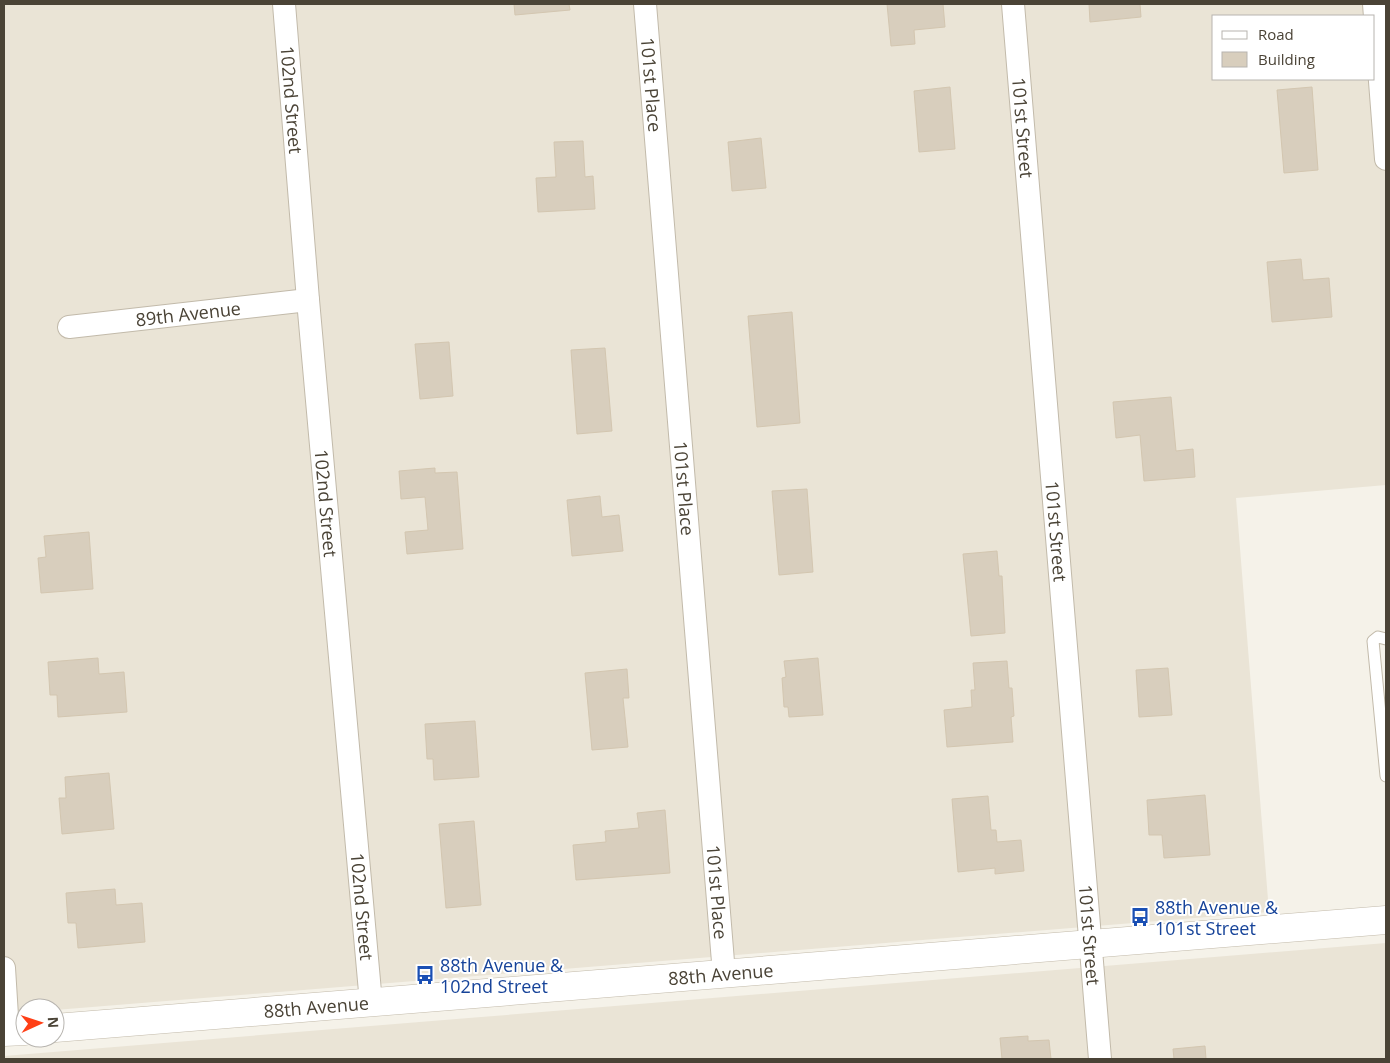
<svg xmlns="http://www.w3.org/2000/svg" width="1390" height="1063" viewBox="0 0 1390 1063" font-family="'Open Sans',sans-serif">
<rect width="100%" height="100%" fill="#f5f2e9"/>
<g fill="#eae4d6" fill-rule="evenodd">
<path d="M 4,4 L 1386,4 L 1386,485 L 1236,498 L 1269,912 L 55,1010 L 55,1008 L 25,1008 L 25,1013 L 4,1015 ZM 1214,16 L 1374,16 L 1374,79 L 1214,79 Z"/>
<path d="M 1386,943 L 1386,1059 L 4,1059 L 4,1056 Z"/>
</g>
<g fill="#d8cebd" stroke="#d3c6b0">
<path d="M 514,4 L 569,4 L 570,10 L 515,15 Z"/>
<path d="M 887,4 L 943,4 L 945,27 L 914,30 L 915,44 L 891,46 Z"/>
<path d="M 1089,4 L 1140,4 L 1141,17 L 1090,22 Z"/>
<path d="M 950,87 L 955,149 L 919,152 L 914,91 Z"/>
<path d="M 1312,87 L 1318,170 L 1284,173 L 1277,90 Z"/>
<path d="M 761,138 L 766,188 L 732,191 L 728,142 Z"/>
<path d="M 583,141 L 585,177 L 593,176 L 595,209 L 538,212 L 536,178 L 556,177 L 554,142 Z"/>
<path d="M 1301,259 L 1303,280 L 1329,278 L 1332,317 L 1272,322 L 1267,262 Z"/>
<path d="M 792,312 L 800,423 L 757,427 L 748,316 Z"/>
<path d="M 449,342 L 453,396 L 420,399 L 415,344 Z"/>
<path d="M 605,348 L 612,431 L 577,434 L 571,350 Z"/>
<path d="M 1171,397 L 1176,451 L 1193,449 L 1195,477 L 1144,481 L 1140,435 L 1116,438 L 1113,402 Z"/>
<path d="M 435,468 L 435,473 L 457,472 L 463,549 L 407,554 L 405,532 L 428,530 L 425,497 L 401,499 L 399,471 Z"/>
<path d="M 807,489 L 813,572 L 779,575 L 772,491 Z"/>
<path d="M 600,496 L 602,517 L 619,515 L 623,551 L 572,556 L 567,500 Z"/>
<path d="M 89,532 L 93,589 L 41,593 L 38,558 L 46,557 L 44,536 Z"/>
<path d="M 997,551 L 999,576 L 1002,576 L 1005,633 L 971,636 L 963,554 Z"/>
<path d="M 98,658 L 99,674 L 124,672 L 127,712 L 58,717 L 57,695 L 50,695 L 48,662 Z"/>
<path d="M 818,658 L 823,715 L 789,717 L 788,707 L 784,707 L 782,678 L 786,677 L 784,661 Z"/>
<path d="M 1007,661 L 1009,688 L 1012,688 L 1014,716 L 1011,717 L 1013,742 L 947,747 L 944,710 L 972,707 L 971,690 L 975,690 L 973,663 Z"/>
<path d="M 1168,668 L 1172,715 L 1139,717 L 1136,670 Z"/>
<path d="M 627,669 L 629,698 L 623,698 L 628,747 L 592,750 L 585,673 Z"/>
<path d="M 475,721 L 479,777 L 434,780 L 433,759 L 427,759 L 425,724 Z"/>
<path d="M 109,773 L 114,829 L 62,834 L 59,798 L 66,798 L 65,777 Z"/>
<path d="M 1205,795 L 1210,855 L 1164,858 L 1162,835 L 1149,835 L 1147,800 Z"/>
<path d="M 988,796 L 991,830 L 996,830 L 997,842 L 1021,840 L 1024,871 L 995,874 L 995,868 L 958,872 L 952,799 Z"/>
<path d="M 665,810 L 670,873 L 576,880 L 573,845 L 606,842 L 605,831 L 639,828 L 637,813 Z"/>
<path d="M 474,821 L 481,905 L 446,908 L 439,824 Z"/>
<path d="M 115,889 L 116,905 L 142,903 L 145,942 L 78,948 L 76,923 L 68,923 L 66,893 Z"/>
<path d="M 1028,1036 L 1028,1041 L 1049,1040 L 1051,1059 L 1002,1059 L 1000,1038 Z"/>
<path d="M 1205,1046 L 1206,1059 L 1174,1059 L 1173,1049 Z"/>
</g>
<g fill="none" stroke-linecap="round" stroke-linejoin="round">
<g stroke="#c2baaa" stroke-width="13">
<path id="service" d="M 1386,639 L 1378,637 L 1373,641 L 1386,776"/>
</g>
<g stroke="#c2baaa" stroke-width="24">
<g id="minor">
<path id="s1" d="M 284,4 L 308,300 L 371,1003"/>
<path id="s2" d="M 645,4 L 724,974"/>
<path id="s3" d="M 1013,4 L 1100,1059"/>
<path d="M 1374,4 L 1386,159"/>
<path id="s4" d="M 69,327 L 308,300"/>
<path d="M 4,968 L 8,1032"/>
</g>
</g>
<g stroke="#c2baaa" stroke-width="29">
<g id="tertiary">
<path id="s5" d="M 55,1028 L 1386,920"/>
<path d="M 4,1032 L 25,1031"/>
</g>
</g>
<use href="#service" stroke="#fff" stroke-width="11"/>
<use href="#minor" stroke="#fff" stroke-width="22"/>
<use href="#tertiary" stroke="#fff" stroke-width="28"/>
</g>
<defs>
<g id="bus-bare" transform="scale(1.5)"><path d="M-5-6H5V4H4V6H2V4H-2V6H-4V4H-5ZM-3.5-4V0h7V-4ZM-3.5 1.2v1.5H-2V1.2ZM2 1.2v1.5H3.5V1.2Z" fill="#1a4fb4" stroke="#fff" stroke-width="2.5" paint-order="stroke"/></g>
</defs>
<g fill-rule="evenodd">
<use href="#bus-bare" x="1140" y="917"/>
<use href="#bus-bare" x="425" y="975"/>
</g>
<g text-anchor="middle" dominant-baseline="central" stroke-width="4" stroke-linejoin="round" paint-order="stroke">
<g font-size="18" fill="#4a4336" stroke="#fff">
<text stroke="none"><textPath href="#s2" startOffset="81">101st Place</textPath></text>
<text stroke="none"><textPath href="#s1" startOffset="96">102nd Street</textPath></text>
<text stroke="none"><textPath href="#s3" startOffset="124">101st Street</textPath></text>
<text stroke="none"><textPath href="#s4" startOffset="120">89th Avenue</textPath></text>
<text stroke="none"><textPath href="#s2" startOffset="486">101st Place</textPath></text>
<text stroke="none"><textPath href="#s1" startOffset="501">102nd Street</textPath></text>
<text stroke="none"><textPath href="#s3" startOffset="529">101st Street</textPath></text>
<text stroke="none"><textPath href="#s2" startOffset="891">101st Place</textPath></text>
<text stroke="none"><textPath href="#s1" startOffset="906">102nd Street</textPath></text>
<text stroke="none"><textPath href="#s3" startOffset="934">101st Street</textPath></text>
<text stroke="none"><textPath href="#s5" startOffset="668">88th Avenue</textPath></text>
<text stroke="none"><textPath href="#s5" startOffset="262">88th Avenue</textPath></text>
</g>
<g font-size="18" fill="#164399" stroke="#fff" text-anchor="start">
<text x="1155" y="907">88th Avenue &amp;<tspan x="1155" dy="21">101st Street</tspan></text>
<text x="440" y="965">88th Avenue &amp;<tspan x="440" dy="21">102nd Street</tspan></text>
</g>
</g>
<rect width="1390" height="1063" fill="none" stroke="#4a4336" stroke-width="10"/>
<rect x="1212" y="15" width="162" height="65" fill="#ffffff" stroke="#b7b4af"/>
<rect x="1222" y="31" width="25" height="8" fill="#ffffff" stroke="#b7b4af"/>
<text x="1258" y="40" font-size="15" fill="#4a4336">Road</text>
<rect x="1222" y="52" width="25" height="15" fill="#d8cebd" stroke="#b7b4af"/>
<text x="1258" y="65" font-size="15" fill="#4a4336">Building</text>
<g transform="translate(40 1023) rotate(87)"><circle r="24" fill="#ffffff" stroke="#b7b4af"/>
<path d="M0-4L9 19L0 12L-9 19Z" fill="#ff3f16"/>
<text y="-8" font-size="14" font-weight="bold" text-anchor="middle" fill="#4a4336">N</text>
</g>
</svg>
